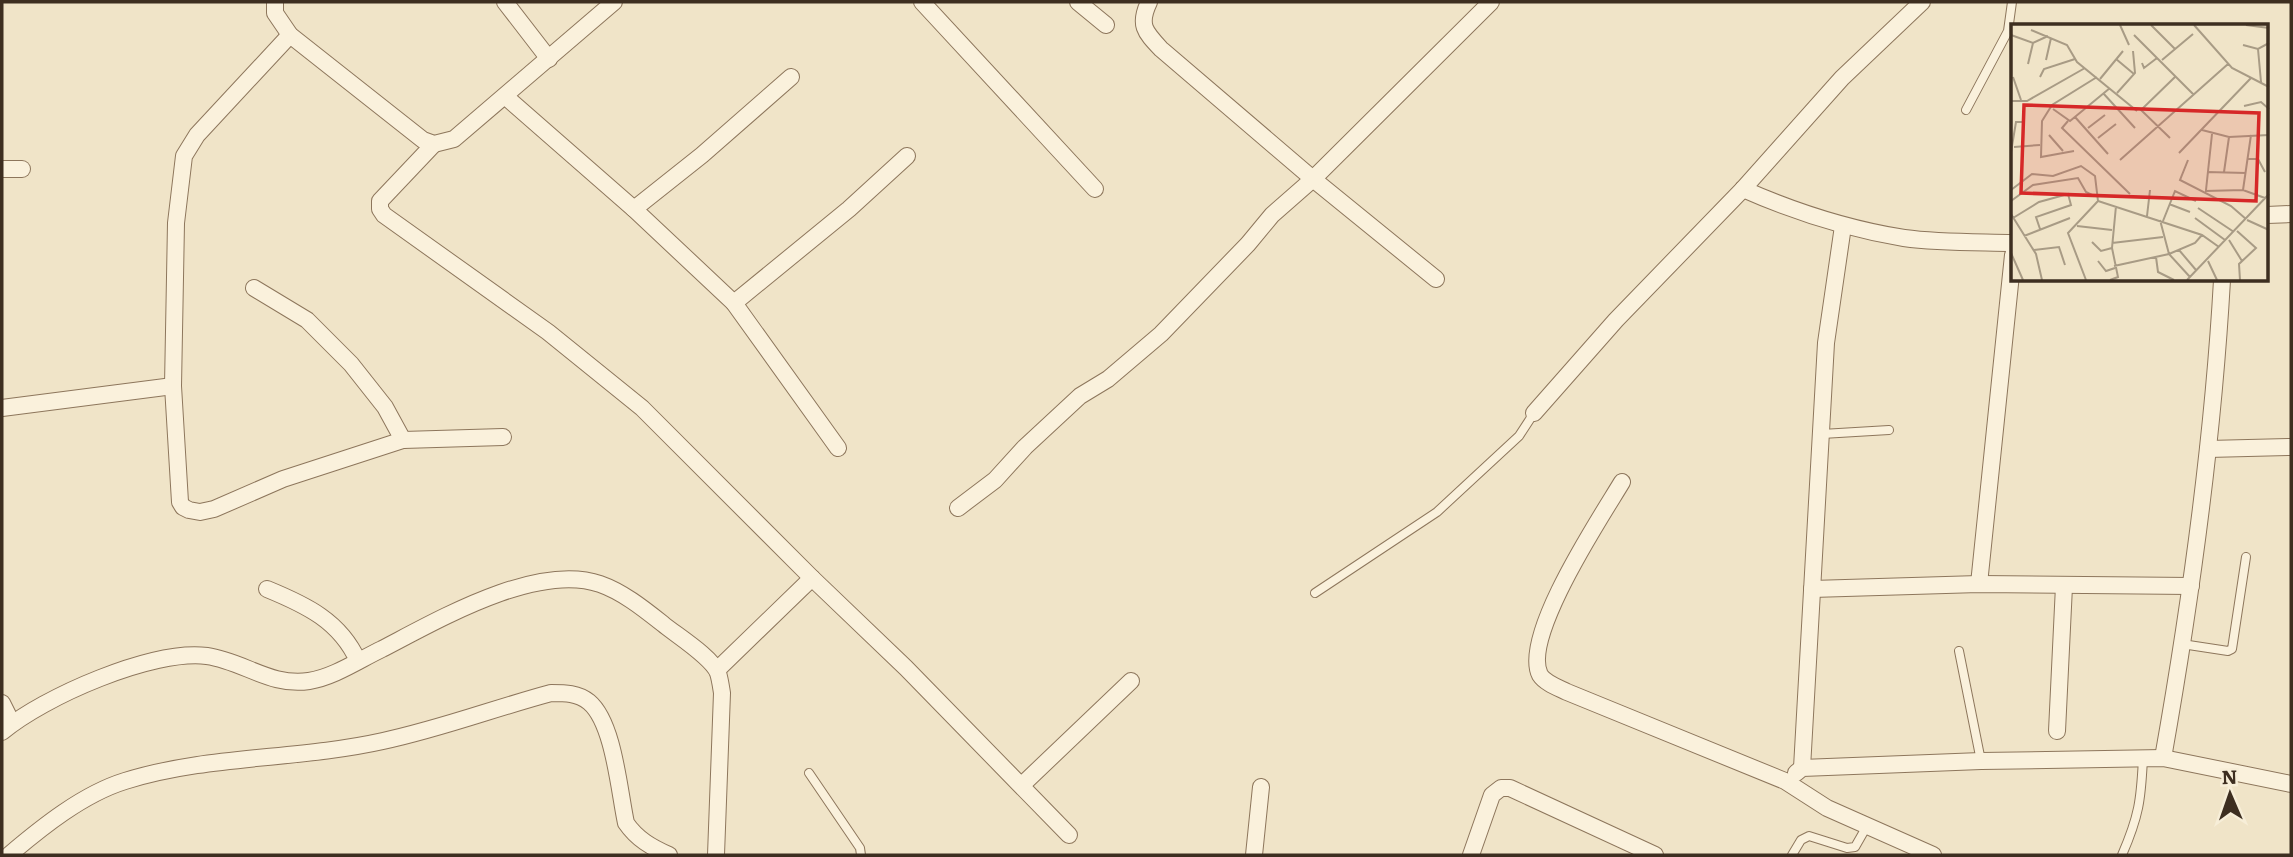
<svg xmlns="http://www.w3.org/2000/svg" width="2293" height="857" viewBox="0 0 2293 857" font-family="Literata,serif">
<rect width="100%" height="100%" fill="#f0e4c8"/>
<g fill="none" stroke-linecap="round" stroke-linejoin="round">
<g stroke="#8d765c" stroke-width="10">
<g id="service">
<path d="M 1966,110 L 2008,31 L 2012,2"/>
<path d="M 1822,434 L 1889,430"/>
<path d="M 1315,593 L 1437,512 L 1519,436 L 1534,413"/>
<path d="M 2182,644 L 2228,651 L 2232,649 L 2246,557"/>
<path d="M 1959,651 L 1981,761"/>
<path d="M 809,773 L 860,848 L 861,855"/>
<path d="M 1792,855 L 1801,840 L 1809,836 L 1847,848 L 1855,847 L 1867,826"/>
<path d="M 2122,855 C 2139,816 2141,800 2143,758"/>
</g>
</g>
<g stroke="#8d765c" stroke-width="18">
<g id="minor">
<path d="M 275,2 L 275,13 L 290,35 L 423,140 L 434,144 L 454,139 L 614,2"/>
<path d="M 505,2 L 549,59"/>
<path d="M 922,2 L 1095,189"/>
<path d="M 1078,2 L 1106,25"/>
<path d="M 1149,2 C 1138,25 1145,32 1161,49 L 1313,179 L 1436,279"/>
<path d="M 290,35 L 197,135 L 184,156 L 176,223 L 173,386 L 180,502 L 183,507 L 189,510 L 200,512 L 214,509 L 283,479 L 403,440 L 503,437"/>
<path d="M 506,97 L 634,209 L 734,303 L 838,448"/>
<path d="M 434,144 L 380,201 L 380,209 L 384,215 L 548,332 L 642,408 L 812,578 L 906,668 L 1069,835"/>
<path d="M 2,169 L 22,169"/>
<path d="M 1743,189 C 1795,212 1848,229 1904,238 C 1940,243 1977,242 2013,243"/>
<path d="M 634,209 L 702,155 L 791,77"/>
<path d="M 2267,215 L 2291,214"/>
<path d="M 254,288 L 307,320 L 351,364 L 385,407 L 403,440"/>
<path d="M 734,303 L 849,209 L 907,156"/>
<path d="M 2,408 L 173,386"/>
<path d="M 1534,413 L 1616,320 L 1743,189 L 1842,78 L 1922,2"/>
<path d="M 2208,449 L 2291,447"/>
<path d="M 1622,482 C 1601,517 1521,637 1540,675 C 1545,683 1559,688 1567,692 L 1785,781 L 1827,808 L 1933,855"/>
<path d="M 958,508 L 995,480 L 1025,447 L 1080,396 L 1108,379 L 1161,334 L 1248,244 L 1272,215 L 1313,179 L 1491,2"/>
<path d="M 1979,584 L 2013,255"/>
<path d="M 267,589 C 306,605 340,621 358,661"/>
<path d="M 1812,589 L 1979,584 L 2191,586"/>
<path d="M 717,670 L 812,578"/>
<path d="M 2,703 L 12,723"/>
<path d="M 2057,731 L 2064,586"/>
<path d="M 2,732 C 43,697 153,649 207,656 C 243,661 271,687 309,681 C 334,677 359,660 382,649 C 438,620 537,562 600,584 C 623,592 644,609 663,624 C 676,635 712,657 718,673 C 720,679 721,687 722,693 L 716,855"/>
<path d="M 2163,758 C 2191,600 2213,441 2222,280"/>
<path d="M 1802,768 L 1826,343 L 1843,226"/>
<path d="M 1796,773 L 1802,768 L 1981,761 L 2163,758 L 2291,784"/>
<path d="M 1022,785 L 1131,681"/>
<path d="M 9,855 C 42,827 83,794 125,781 C 208,755 298,760 383,741 C 440,729 495,708 551,693 C 565,693 578,693 589,702 C 614,723 619,791 626,823 C 637,839 651,847 669,855"/>
<path d="M 1254,855 L 1261,787"/>
<path d="M 1471,855 L 1492,795 L 1501,788 L 1510,788 L 1655,855"/>
</g>
</g>
<use href="#service" stroke="#faf1dc" stroke-width="8"/>
<use href="#minor" stroke="#faf1dc" stroke-width="16"/>
</g>
<g transform="translate(2011 24)">
<rect width="257" height="257" fill="#f0e4c8"/>
<path fill="none" stroke="#a89b85" stroke-width="2" d="M 109,1 L 118,21M 140,1 L 164,25M 183,1 L 221,44 L 258,63M 235,1 L 258,4M 20,6 L 56,21 L 66,38 L 126,87M 0,11 L 22,19 L 37,12M 123,11 L 183,71M 232,21 L 247,25 L 258,19M 247,25 L 250,58M 105,35 L 123,50M 35,36 L 40,14M 151,36 L 182,10M 131,39 L 133,44 L 146,34M 17,40 L 22,19M 2,53 L 10,76M 29,53 L 33,45 L 64,35M 89,55 L 112,27M 92,69 L 124,104M 106,69 L 124,49 L 122,27M 0,77 L 16,77 L 74,44M 233,82 L 250,78 L 258,85M 42,85 L 59,97 L 99,64M 64,93 L 97,130M 57,97 L 51,104 L 119,170M 77,104 L 94,91M 191,106 L 218,113 L 258,111M 38,111 L 52,127M 87,114 L 105,100M 159,114 L 130,86 L 165,52M 3,123 L 29,121M 63,127 L 30,133 L 31,97 L 41,81 L 86,53M 0,128 L 5,98 L 14,98M 168,129 L 240,54M 237,135 L 247,135 L 254,148M 109,136 L 217,40M 177,136 L 169,156 L 220,182 L 235,195M 196,148 L 235,149M 213,148 L 218,113M 0,166 L 21,150 L 42,152 L 70,142 L 84,152 L 87,177 L 191,211 L 208,223M 195,166 L 201,110M 232,166 L 240,111M 194,167 L 232,166 L 254,174M 0,177 L 22,161 L 67,154 L 75,168 L 83,172M 158,180 L 179,188M 187,184 L 223,208M 0,190 L 25,230 L 31,256M 136,192 L 139,166M 2,194 L 28,178 L 57,170 L 60,181 L 25,193 L 29,205M 184,194 L 214,216M 149,196 L 158,230 L 179,253M 236,196 L 258,206M 152,197 L 164,167 L 185,177M 66,202 L 101,206M 226,207 L 245,224 L 228,240 L 229,256M 13,212 L 59,194M 218,216 L 231,237M 81,218 L 90,227 L 101,224M 101,219 L 152,213M 23,226 L 48,223 L 54,241M 168,226 L 185,246M 0,229 L 12,256M 145,233 L 147,248 L 163,256M 87,237 L 95,247 L 104,244M 197,237 L 206,256M 103,242 L 158,230 L 184,219 L 191,211M 75,256 L 57,209 L 87,177M 99,256 L 107,253 L 101,224 L 105,182M 176,256 L 258,170"/>
<path fill="#d62828" fill-opacity="0.15" stroke="#d62828" stroke-width="3.5" d="M 13,81 L 248,89 L 245,177 L 10,169 Z"/>
<rect width="257" height="257" fill="none" stroke="#3d2e20" stroke-width="3.5"/>
</g>
<rect width="2293" height="857" fill="none" stroke="#3d2e20" stroke-width="7"/>
<g transform="translate(2230 794) rotate(358)" stroke="#f7eed8" stroke-width="5" paint-order="stroke">
<path d="M0-5L12 26L0 18L-12 26Z" fill="#3d2e20"/>
<text y="-10" font-size="19" font-weight="bold" text-anchor="middle" fill="#3d2e20">N</text>
</g>
</svg>
